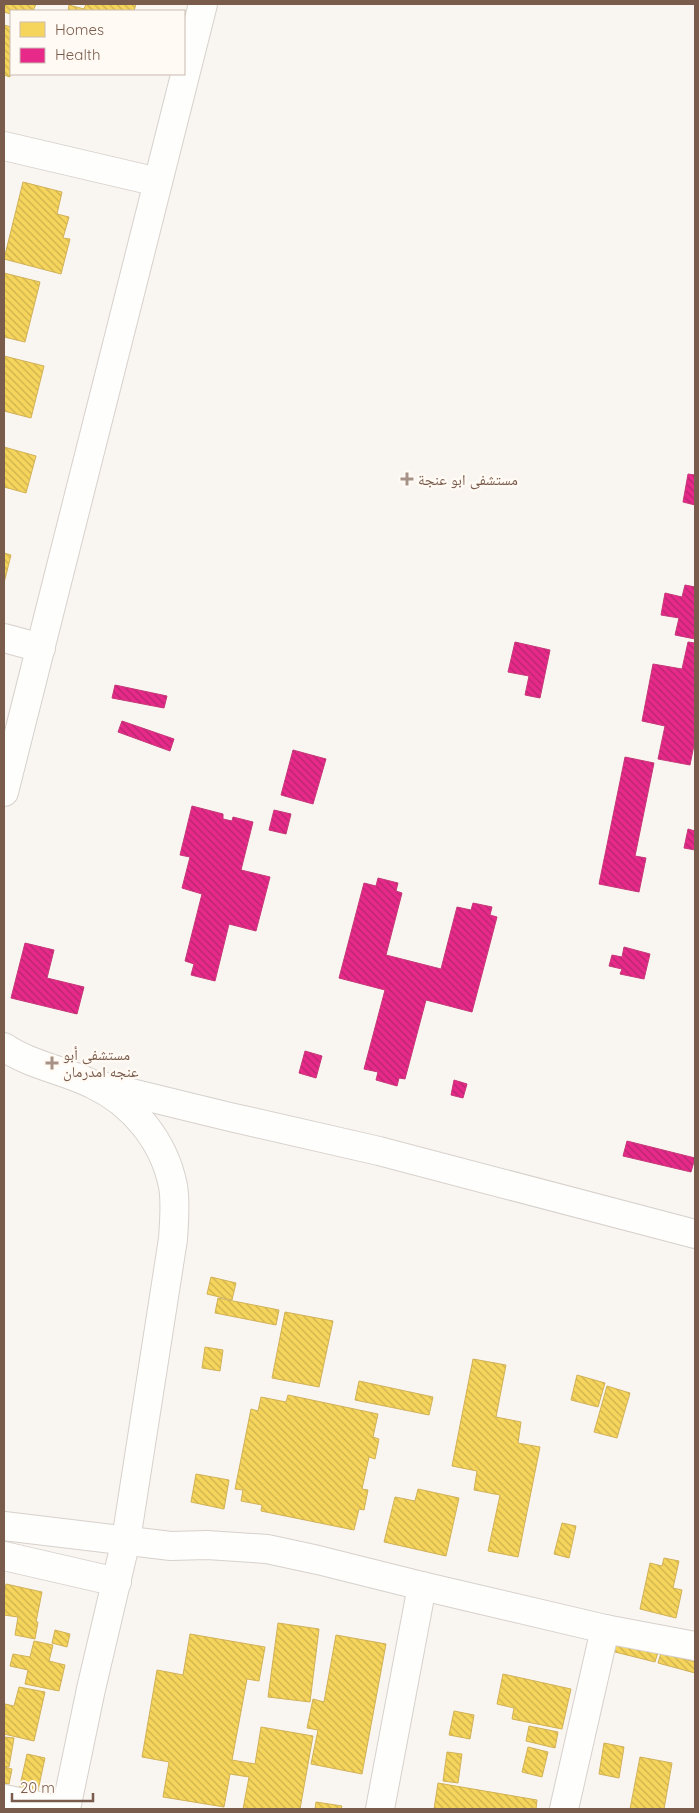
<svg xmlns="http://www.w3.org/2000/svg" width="699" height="1813" viewBox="0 0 699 1813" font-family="Quicksand,'Noto Naskh Arabic',sans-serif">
<defs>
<pattern id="homes-back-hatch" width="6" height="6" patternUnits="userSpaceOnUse" patternTransform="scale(1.25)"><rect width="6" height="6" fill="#f6d55c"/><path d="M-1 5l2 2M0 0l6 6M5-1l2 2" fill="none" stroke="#ccb04e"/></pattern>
<pattern id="health-back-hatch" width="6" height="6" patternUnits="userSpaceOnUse" patternTransform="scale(1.25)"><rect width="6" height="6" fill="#e7298a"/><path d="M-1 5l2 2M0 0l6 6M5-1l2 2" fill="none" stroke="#b6266d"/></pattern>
</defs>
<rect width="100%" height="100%" fill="#f9f5f0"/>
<g fill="url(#homes-back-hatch)" stroke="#d1b158">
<path d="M 4,4 L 36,4 L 33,11 L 11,11 L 11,14 L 4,12 Z"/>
<path d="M 86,4 L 136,4 L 134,11 L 68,11 L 69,5 L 84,9 Z"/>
<path d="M 4,25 L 11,27 L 10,77 L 4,75 Z"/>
<path d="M 23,182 L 62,192 L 57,214 L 69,217 L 63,238 L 70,239 L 61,274 L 4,259 Z"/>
<path d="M 4,273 L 40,282 L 25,342 L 4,337 Z"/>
<path d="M 4,356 L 44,366 L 31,418 L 4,411 Z"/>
<path d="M 4,447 L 36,456 L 26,493 L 4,487 Z"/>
<path d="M 4,553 L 11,555 L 4,583 Z"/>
<path d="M 211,1277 L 236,1283 L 232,1300 L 207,1294 Z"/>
<path d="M 218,1298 L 279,1310 L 276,1325 L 215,1313 Z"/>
<path d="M 285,1312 L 333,1321 L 319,1387 L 272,1378 Z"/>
<path d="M 205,1347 L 223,1350 L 220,1371 L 202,1368 Z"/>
<path d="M 473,1359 L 506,1365 L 496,1417 L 521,1422 L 518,1443 L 540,1447 L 518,1557 L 488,1551 L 500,1495 L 474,1490 L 477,1471 L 452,1466 Z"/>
<path d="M 577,1375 L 605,1383 L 598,1407 L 571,1400 Z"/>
<path d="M 359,1381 L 433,1397 L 429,1415 L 355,1400 Z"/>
<path d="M 607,1386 L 630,1393 L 617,1438 L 594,1432 Z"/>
<path d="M 288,1395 L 378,1414 L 373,1437 L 379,1439 L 375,1459 L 369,1457 L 362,1489 L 368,1490 L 364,1510 L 359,1509 L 354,1530 L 261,1511 L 262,1505 L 241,1501 L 243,1490 L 235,1489 L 251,1409 L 258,1411 L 261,1397 L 286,1402 Z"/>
<path d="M 196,1474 L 229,1480 L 224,1509 L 191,1502 Z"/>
<path d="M 418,1489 L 459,1498 L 446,1556 L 384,1542 L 395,1497 L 415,1501 Z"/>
<path d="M 562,1523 L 576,1526 L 569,1558 L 554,1554 Z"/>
<path d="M 664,1558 L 679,1561 L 673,1588 L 682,1590 L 676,1618 L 640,1609 L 650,1563 L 662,1566 Z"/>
<path d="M 6,1584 L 42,1592 L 36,1622 L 38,1622 L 35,1639 L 15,1635 L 18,1617 L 4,1615 L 4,1595 Z"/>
<path d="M 278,1623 L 319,1629 L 310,1702 L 268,1697 Z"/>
<path d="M 55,1630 L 70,1634 L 67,1647 L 52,1643 Z"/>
<path d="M 190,1634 L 265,1647 L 259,1681 L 247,1679 L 232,1760 L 255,1764 L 261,1727 L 313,1736 L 300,1809 L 243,1809 L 249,1777 L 230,1774 L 224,1807 L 163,1797 L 169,1762 L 142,1757 L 157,1670 L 183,1675 Z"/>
<path d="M 336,1635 L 386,1644 L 362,1774 L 311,1764 L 318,1730 L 307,1728 L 313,1699 L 324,1702 Z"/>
<path d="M 610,1640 L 658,1652 L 655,1662 L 607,1650 Z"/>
<path d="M 34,1641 L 53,1645 L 49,1661 L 65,1665 L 59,1691 L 25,1684 L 28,1670 L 10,1666 L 13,1654 L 30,1657 Z"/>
<path d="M 661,1653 L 695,1662 L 695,1673 L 658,1663 Z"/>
<path d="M 503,1674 L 571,1689 L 562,1729 L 512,1719 L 514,1708 L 497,1704 Z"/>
<path d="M 19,1687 L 45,1692 L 34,1741 L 4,1734 L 5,1704 L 14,1706 Z"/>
<path d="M 454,1711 L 474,1715 L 470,1739 L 449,1735 Z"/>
<path d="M 529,1726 L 558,1732 L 555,1748 L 526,1741 Z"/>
<path d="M 4,1737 L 14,1738 L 9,1767 L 4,1766 Z"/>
<path d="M 604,1743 L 624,1747 L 619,1778 L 599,1774 Z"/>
<path d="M 528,1747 L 548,1752 L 542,1777 L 522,1772 Z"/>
<path d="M 447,1752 L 462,1754 L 458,1783 L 443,1781 Z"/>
<path d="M 27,1754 L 45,1758 L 37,1795 L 19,1790 Z"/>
<path d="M 640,1757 L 672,1763 L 664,1809 L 630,1809 Z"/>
<path d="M 4,1767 L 12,1769 L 9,1784 L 4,1783 Z"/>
<path d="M 438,1783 L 537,1800 L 536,1809 L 434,1809 Z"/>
<path d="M 316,1802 L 342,1806 L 341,1809 L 315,1809 Z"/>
</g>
<g fill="url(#health-back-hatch)" stroke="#c63878">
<path d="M 688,474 L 695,475 L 695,505 L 683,502 Z"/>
<path d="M 685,585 L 695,587 L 695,639 L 675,635 L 679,618 L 661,615 L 665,593 L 682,597 Z"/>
<path d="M 515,642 L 550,650 L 540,698 L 525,695 L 529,676 L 508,672 Z"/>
<path d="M 688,642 L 695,643 L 695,740 L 690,765 L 658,759 L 665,726 L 642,721 L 653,664 L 682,669 Z"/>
<path d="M 115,685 L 167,696 L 164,708 L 112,698 Z"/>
<path d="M 122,721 L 174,739 L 170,751 L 118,732 Z"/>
<path d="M 293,750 L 326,759 L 313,804 L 281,795 Z"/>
<path d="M 625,757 L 654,763 L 635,856 L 646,858 L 639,892 L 599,884 Z"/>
<path d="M 192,806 L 223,814 L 223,819 L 232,821 L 233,817 L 253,822 L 241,870 L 270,877 L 256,931 L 229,924 L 215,981 L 191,975 L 194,964 L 185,961 L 202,894 L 182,888 L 190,857 L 180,855 Z"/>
<path d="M 274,810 L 291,814 L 286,834 L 269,830 Z"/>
<path d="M 688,829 L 695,831 L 695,850 L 684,848 Z"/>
<path d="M 378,878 L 398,883 L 396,891 L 402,893 L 386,955 L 441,969 L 457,907 L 471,910 L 473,903 L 492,907 L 490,915 L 497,917 L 472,1012 L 426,1000 L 405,1079 L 399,1078 L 397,1086 L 376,1080 L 378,1072 L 364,1069 L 385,990 L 339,978 L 364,883 L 376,886 Z"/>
<path d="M 25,943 L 54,950 L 47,978 L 84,987 L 77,1014 L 11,998 Z"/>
<path d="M 624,947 L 650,954 L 644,979 L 620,974 L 622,969 L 609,966 L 612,955 L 622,957 Z"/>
<path d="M 305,1051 L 322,1056 L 316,1078 L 299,1073 Z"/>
<path d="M 454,1080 L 467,1084 L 463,1098 L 451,1095 Z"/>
<path d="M 627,1141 L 695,1158 L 691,1172 L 623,1156 Z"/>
</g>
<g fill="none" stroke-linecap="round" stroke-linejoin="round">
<g stroke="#d7d1cb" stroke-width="30">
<g id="minor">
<path d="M 4,146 L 158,182"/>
<path d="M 4,638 L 41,648"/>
<path d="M 4,792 L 203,4"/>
<path d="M 4,1047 C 30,1065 64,1070 92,1084 C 133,1103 164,1141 173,1186 C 176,1203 174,1222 173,1239 L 126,1540 L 91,1689 L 66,1809"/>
<path d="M 107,1087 L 230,1117 L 379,1151 L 695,1234"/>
<path d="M 4,1526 L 171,1546 L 207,1545 L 267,1549 L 318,1560 L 422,1586 L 605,1629 L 695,1646"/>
<path d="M 4,1556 L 117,1582"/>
<path d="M 4,1799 L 54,1809"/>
<path d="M 380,1809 L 422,1586"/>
<path d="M 564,1809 L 605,1629"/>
</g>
</g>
<use href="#minor" stroke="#fefefd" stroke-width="28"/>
</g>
<g fill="#a69286" stroke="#fffaf3" stroke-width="2">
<path d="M404.5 471.5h5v5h5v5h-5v5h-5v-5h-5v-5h5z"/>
<path d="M49.5 1055.5h5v5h5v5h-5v5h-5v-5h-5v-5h5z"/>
</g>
<g text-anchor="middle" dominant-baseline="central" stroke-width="5" stroke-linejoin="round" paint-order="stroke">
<g font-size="15" fill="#7a5c4d" stroke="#fffaf3" text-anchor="start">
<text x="418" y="479">مستشفى ابو عنجة</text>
<text x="63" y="1054">مستشفى أبو<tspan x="63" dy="17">عنجه امدرمان</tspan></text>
</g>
</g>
<rect width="699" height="1813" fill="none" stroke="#7a5c4d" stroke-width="10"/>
<rect x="10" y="10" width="175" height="65" fill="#fffaf3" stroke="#cabbb1"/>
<rect x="20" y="22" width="25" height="15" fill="#f6d55c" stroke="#cabbb1"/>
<text x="55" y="35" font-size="15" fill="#7a5c4d">Homes</text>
<rect x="20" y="48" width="25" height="15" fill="#e7298a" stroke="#cabbb1"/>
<text x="55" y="60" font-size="15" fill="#7a5c4d">Health</text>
<path d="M12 1793v8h81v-8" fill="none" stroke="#7a5c4d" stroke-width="2.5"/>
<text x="20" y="1793" font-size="15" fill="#7a5c4d" stroke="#fffaf3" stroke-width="4" paint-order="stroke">20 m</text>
</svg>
